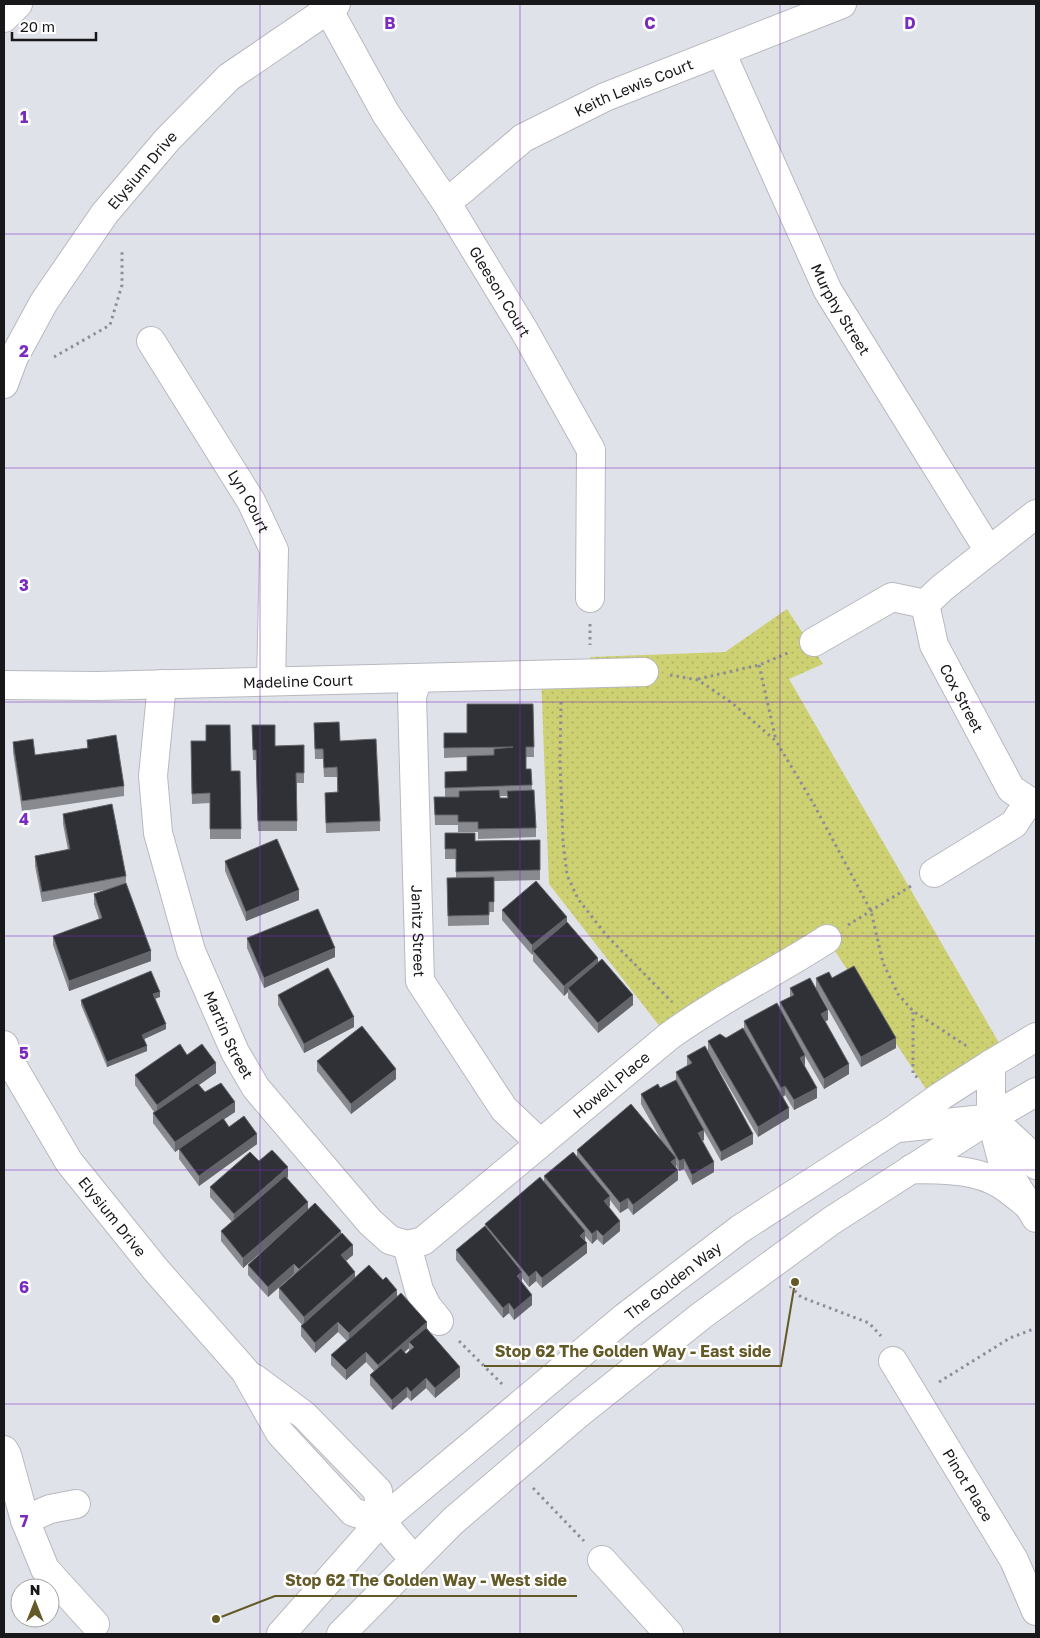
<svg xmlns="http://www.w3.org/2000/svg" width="1040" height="1638" viewBox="0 0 1040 1638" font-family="'Golos Text',sans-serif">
<defs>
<pattern id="park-dots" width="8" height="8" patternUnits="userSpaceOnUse" patternTransform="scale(1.25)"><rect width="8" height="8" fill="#ced172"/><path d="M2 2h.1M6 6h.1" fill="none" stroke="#b0b362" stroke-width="1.8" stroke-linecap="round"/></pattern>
</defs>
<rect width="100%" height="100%" fill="#e0e2e9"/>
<path fill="url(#park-dots)" d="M 787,609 L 823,664 L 789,679 L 1006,1055 L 934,1101 L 827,939 L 668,1037 L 549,884 L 541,675 L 591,673 L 590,657 L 725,652 Z"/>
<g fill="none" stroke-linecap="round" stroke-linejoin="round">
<g stroke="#b8b9c0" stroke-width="30">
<g id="minor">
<path id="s1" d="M 328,9 L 386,114 L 446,202 L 525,332 L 591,450 L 590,598"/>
<path d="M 4,18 L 18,4"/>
<path id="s2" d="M 721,52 L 828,291 L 989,551"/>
<path id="s3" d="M 446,202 L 462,190 L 523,138 L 605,97 L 842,4"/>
<path id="s4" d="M 151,341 L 251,501 L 274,550 L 271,681"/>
<path id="s5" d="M 4,384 L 14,357 L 44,302 L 105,213 L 167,140 L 229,77 L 336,4"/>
<path d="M 814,642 L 892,597 L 925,604"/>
<path id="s6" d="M 418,678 L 412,696 L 420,981 L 504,1109 L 540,1143"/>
<path id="s7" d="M 162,684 L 153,776 L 158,833 L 191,951 L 235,1052 L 256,1088 L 370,1222 L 390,1240 L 407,1245"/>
<path id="s8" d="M 4,685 L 96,686 L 644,672"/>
<path d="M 1029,801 L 1011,789 L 934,645 L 925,604 L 942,588 L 1036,514"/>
<path d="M 934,873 L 1014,824 L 1029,801"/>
<path id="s9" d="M 4,1045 L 8,1058 L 69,1162 L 156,1270 L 245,1371 L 280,1433 L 353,1512 L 381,1521 L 414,1560"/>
<path d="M 991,1118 L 1003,1164 L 1036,1218"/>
<path d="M 991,1118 L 1027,1151 L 1036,1165"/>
<path id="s10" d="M 407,1245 L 423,1241 L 668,1037 C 718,1000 775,973 827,939"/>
<path d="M 407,1245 L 419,1290 L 427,1306 L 439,1321"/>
<path id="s11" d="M 893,1361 L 1014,1560 L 1036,1611"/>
<path d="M 254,1378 L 304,1415 L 378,1491 L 381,1521"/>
<path d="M 4,1450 L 7,1455 L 25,1520 L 45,1569 L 95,1624"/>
<path d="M 25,1520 L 50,1509 L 76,1504"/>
<path d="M 602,1560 L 669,1634"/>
</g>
</g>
<g stroke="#b8b9c0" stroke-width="30">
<g id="major">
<path d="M 991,1118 L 991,1064"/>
<path d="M 898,1128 L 984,1119"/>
<path d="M 911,1169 C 942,1170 973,1168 1000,1184 C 1010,1190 1020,1199 1029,1206"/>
<path id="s12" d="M 281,1634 L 381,1521 L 625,1317 L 740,1229 L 896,1128 L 941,1096 L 991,1064 L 1036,1037"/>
<path d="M 341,1634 L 453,1521 L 578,1414 L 701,1316 L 831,1221 L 991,1118 L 1036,1092"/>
</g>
</g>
<g stroke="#8e8f95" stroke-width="3" stroke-dasharray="2.5 4" stroke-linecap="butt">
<path d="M 54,357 L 110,325 L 122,285 L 122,250"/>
<path d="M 590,624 L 590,645"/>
<path d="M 759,665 L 776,740"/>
<path d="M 670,675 L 698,680 L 732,703 L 776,741 L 812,801 L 871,911 L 883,963 L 898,994 L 913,1011 L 968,1047"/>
<path d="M 698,679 L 759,665 L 790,652"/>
<path d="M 561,702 L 560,762 L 563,841 L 567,875 L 578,899 L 607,936 L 672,1002"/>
<path d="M 848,925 L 911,886"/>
<path d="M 913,1012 L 913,1074 L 918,1078"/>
<path d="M 790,1286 L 801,1297 L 869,1323 L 881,1336"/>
<path d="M 459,1341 L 502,1384"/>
<path d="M 939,1382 L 1010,1338 L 1036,1328"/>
<path d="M 533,1488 L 584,1541"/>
</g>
<use href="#minor" stroke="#fff" stroke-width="28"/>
<use href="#major" stroke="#fff" stroke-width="28"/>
</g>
<g fill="#888a90" fill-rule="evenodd">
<path d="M 533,704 L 534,757 L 526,757 L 526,769 L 531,769 L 532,790 L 536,828 L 536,837 L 478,839 L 478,832 L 458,832 L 458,825 L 435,825 L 434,797 L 445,797 L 445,772 L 467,771 L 467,757 L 444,758 L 444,733 L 467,733 ZM 500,796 L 507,796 L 507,798 L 500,798 Z"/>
<path d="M 314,723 L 340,741 L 380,821 L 380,831 L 326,833 L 325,793 L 337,792 L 337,777 L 324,777 L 323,759 L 315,759 Z"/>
<path d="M 252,725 L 275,746 L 304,745 L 304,783 L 297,783 L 297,831 L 258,831 L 256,760 L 253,760 Z"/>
<path d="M 87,740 L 124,786 L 124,796 L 22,811 L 13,752 L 13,742 L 35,755 L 87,748 Z"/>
<path d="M 191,741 L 231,771 L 240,771 L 241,839 L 210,839 L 210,803 L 192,804 Z"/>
<path d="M 63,814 L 126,876 L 126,883 L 151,961 L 69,991 L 53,945 L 53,936 L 99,919 L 94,904 L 94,894 L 110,889 L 42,902 L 35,866 L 35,856 L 68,850 L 63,824 Z"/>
<path d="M 445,833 L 475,841 L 540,840 L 540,880 L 494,881 L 494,912 L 489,912 L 489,925 L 448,926 L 447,878 L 456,878 L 456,859 L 445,859 Z"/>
<path d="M 225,861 L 299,900 L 246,921 L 225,871 Z"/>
<path d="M 1036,863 L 1036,876 L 1035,874 L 1035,864 Z"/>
<path d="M 502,910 L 567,923 L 633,1005 L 598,1033 L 568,998 L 568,992 L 564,996 L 533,961 L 533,954 L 532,955 L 502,920 Z"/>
<path d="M 247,938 L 335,957 L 264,988 L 247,948 Z"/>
<path d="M 816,978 L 832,978 L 896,1048 L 861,1067 L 819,993 L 828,1020 L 825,1021 L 849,1074 L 824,1089 L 805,1056 L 805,1065 L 804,1065 L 817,1098 L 794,1110 L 785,1095 L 783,1097 L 789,1118 L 758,1137 L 708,1051 L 708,1041 L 726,1038 L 744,1030 L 744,1021 L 780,1010 L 780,1002 L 790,997 L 790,988 L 816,988 Z"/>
<path d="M 278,995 L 354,1027 L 304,1053 L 278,1005 Z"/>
<path d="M 160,997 L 155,999 L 166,1029 L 144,1039 L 147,1051 L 107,1067 L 81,1005 L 81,1000 Z"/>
<path d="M 187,1055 L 216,1073 L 199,1085 L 205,1092 L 235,1112 L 224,1119 L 229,1127 L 257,1144 L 199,1186 L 179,1159 L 179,1149 L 175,1152 L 153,1123 L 153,1113 L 154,1112 L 135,1085 L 135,1075 Z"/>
<path d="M 687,1056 L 753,1144 L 721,1161 L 704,1131 L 704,1140 L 702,1141 L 714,1172 L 692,1185 L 684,1169 L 679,1171 L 676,1165 L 678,1180 L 633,1215 L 628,1208 L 620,1213 L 610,1200 L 610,1206 L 609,1207 L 620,1231 L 603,1245 L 597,1239 L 592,1244 L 585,1236 L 587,1253 L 542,1288 L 536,1281 L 529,1287 L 522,1278 L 522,1282 L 532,1305 L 514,1320 L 509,1313 L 503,1318 L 456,1260 L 456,1250 L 485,1226 L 485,1224 L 544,1182 L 544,1176 L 577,1157 L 577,1150 L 661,1140 L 641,1104 L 641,1094 L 660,1088 L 676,1080 L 676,1072 L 687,1066 Z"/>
<path d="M 317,1061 L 396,1079 L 351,1114 L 317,1071 Z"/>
<path d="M 288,1177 L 287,1178 L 308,1210 L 341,1234 L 353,1255 L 346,1261 L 355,1277 L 397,1297 L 427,1328 L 460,1377 L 435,1398 L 426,1388 L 411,1401 L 407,1397 L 392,1410 L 370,1385 L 370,1375 L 374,1371 L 366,1362 L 346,1380 L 331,1365 L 331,1355 L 347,1341 L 338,1332 L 315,1353 L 301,1336 L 301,1326 L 302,1325 L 279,1298 L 279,1288 L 295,1274 L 294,1274 L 268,1297 L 248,1275 L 248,1265 L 277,1238 L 243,1268 L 221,1241 L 221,1231 L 232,1222 L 210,1197 L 210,1187 ZM 409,1348 L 409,1351 L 406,1354 L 405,1352 Z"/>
</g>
<g fill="#65666c">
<path d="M 299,890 L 299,900 L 246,921 L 246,912 Z"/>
<path d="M 567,917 L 567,927 L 533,951 L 532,955 L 532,945 Z"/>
<path d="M 335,948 L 335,957 L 264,988 L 264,978 Z"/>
<path d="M 151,951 L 151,961 L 69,991 L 69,981 Z"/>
<path d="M 598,958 L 598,968 L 568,988 L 568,992 L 564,996 L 564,986 Z"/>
<path d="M 160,992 L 160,997 L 153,999 L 153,994 Z"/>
<path d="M 633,995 L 633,1005 L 598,1033 L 598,1023 Z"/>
<path d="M 828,1010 L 828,1020 L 821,1024 L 821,1014 Z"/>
<path d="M 354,1017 L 354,1027 L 304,1053 L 304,1044 Z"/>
<path d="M 166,1024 L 166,1029 L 142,1040 L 142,1035 Z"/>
<path d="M 896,1038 L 896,1048 L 861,1067 L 861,1057 Z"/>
<path d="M 147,1046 L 147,1051 L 107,1067 L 107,1062 Z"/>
<path d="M 805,1055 L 805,1065 L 800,1068 L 800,1058 Z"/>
<path d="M 216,1063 L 216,1073 L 157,1115 L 157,1105 Z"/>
<path d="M 849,1064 L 849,1074 L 824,1089 L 824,1079 Z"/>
<path d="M 396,1069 L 396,1079 L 351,1114 L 351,1104 Z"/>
<path d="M 785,1086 L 785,1095 L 781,1098 L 781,1088 Z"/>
<path d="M 817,1088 L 817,1098 L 794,1110 L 794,1100 Z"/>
<path d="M 235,1102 L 235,1112 L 175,1152 L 175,1142 Z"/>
<path d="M 789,1108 L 789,1118 L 758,1137 L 758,1127 Z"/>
<path d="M 704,1130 L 704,1140 L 698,1143 L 698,1133 Z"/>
<path d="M 257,1134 L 257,1144 L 199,1186 L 199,1176 Z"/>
<path d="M 753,1134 L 753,1144 L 721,1161 L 721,1152 Z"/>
<path d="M 676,1158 L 676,1167 L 671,1162 Z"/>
<path d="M 684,1159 L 684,1169 L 679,1171 L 679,1161 Z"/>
<path d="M 714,1162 L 714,1172 L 692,1185 L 692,1175 Z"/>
<path d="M 288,1167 L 288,1177 L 234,1224 L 234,1214 Z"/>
<path d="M 678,1170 L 678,1180 L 633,1215 L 633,1205 Z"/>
<path d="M 610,1196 L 610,1206 L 604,1211 L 604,1201 Z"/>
<path d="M 628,1198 L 628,1208 L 620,1213 L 620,1203 Z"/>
<path d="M 308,1202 L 308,1212 L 243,1268 L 243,1258 Z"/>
<path d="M 620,1221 L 620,1231 L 603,1245 L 603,1236 Z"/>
<path d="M 597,1230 L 597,1239 L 592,1244 L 592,1234 Z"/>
<path d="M 341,1231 L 341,1241 L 299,1279 L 299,1269 Z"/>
<path d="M 585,1231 L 585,1241 L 580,1236 Z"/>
<path d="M 587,1243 L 587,1253 L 542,1288 L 542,1278 Z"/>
<path d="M 353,1245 L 353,1255 L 341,1265 L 341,1255 Z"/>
<path d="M 294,1264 L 294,1274 L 268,1297 L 268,1287 Z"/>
<path d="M 536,1271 L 536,1281 L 529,1287 L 529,1277 Z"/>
<path d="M 355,1272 L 355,1281 L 304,1327 L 304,1317 Z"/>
<path d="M 522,1272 L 522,1281 L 517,1286 L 517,1276 Z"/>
<path d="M 397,1290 L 397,1299 L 349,1343 L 349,1333 Z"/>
<path d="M 532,1295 L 532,1305 L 514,1320 L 514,1310 Z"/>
<path d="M 509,1303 L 509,1313 L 503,1318 L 503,1308 Z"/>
<path d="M 338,1322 L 338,1332 L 315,1353 L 315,1343 Z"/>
<path d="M 427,1322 L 427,1332 L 409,1342 L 409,1348 L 378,1375 L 378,1365 Z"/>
<path d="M 366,1352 L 366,1362 L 346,1380 L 346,1370 Z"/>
<path d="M 460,1367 L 460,1377 L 435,1398 L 435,1388 Z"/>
<path d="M 426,1378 L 426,1388 L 411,1401 L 411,1392 Z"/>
<path d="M 407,1387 L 407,1397 L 392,1410 L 392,1400 Z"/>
</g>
<g fill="#303137" stroke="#65666c">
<path d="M 467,704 L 533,704 L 534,747 L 526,747 L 526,769 L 531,769 L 532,785 L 445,788 L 445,772 L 467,771 L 467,756 L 494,755 L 494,749 L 513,747 L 444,748 L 444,733 L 467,733 Z"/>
<path d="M 339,722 L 340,741 L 376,739 L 380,821 L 326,823 L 325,793 L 338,792 L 337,767 L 324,768 L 323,749 L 315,749 L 314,723 Z"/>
<path d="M 206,725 L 230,725 L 231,771 L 240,771 L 241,829 L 210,829 L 210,793 L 192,794 L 191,741 L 206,741 Z"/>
<path d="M 252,725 L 275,725 L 275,746 L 304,745 L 304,773 L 296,773 L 297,821 L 258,821 L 256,750 L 253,750 Z"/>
<path d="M 116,735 L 124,786 L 22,801 L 13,742 L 33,739 L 35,755 L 88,748 L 87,740 Z"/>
<path d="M 499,790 L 500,798 L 508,798 L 507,791 L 534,790 L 536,828 L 478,829 L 478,822 L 458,822 L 458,815 L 435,815 L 434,797 L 459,797 L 459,791 Z"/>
<path d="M 112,804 L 126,876 L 42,892 L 35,856 L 70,849 L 63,814 Z"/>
<path d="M 445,833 L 475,833 L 475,841 L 540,840 L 540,870 L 456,872 L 456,849 L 445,849 Z"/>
<path d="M 277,839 L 299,890 L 246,912 L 225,861 Z"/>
<path d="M 494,877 L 494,902 L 489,902 L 489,915 L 448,916 L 447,878 Z"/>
<path d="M 536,881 L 567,917 L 532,945 L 502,910 Z"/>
<path d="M 126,883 L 151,951 L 69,981 L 53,936 L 102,918 L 94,894 Z"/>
<path d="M 318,909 L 335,948 L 264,978 L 247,938 Z"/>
<path d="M 567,922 L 598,958 L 564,986 L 533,951 Z"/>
<path d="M 602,959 L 633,995 L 598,1023 L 568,988 Z"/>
<path d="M 854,966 L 896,1038 L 861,1057 L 816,978 L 829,972 L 832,978 Z"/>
<path d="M 328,968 L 354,1017 L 304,1044 L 278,995 Z"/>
<path d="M 151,971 L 160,992 L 153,994 L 166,1024 L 142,1035 L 147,1046 L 107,1062 L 81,1000 Z"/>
<path d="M 810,978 L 828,1010 L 821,1014 L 849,1064 L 824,1079 L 780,1002 L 794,995 L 790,988 Z"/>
<path d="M 777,1003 L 805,1055 L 800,1058 L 817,1088 L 794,1100 L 785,1086 L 781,1088 L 744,1021 Z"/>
<path d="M 362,1026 L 396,1069 L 351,1104 L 317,1061 Z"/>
<path d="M 743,1028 L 789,1108 L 758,1127 L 708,1041 L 720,1034 L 726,1038 Z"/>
<path d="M 180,1044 L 187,1055 L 202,1044 L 216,1063 L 157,1105 L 135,1075 Z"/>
<path d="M 705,1046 L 753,1134 L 721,1152 L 676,1072 L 692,1063 L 687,1056 Z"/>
<path d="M 676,1080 L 704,1130 L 698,1133 L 714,1162 L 692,1175 L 684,1159 L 679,1161 L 641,1094 L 658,1084 L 660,1088 Z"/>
<path d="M 197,1083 L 205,1092 L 221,1083 L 235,1102 L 175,1142 L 153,1113 Z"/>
<path d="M 631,1104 L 676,1158 L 671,1162 L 678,1170 L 633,1205 L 628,1198 L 620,1203 L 577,1150 Z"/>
<path d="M 244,1116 L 257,1134 L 199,1176 L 179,1149 L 223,1118 L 229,1127 Z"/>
<path d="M 272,1150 L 288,1167 L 234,1214 L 210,1187 L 250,1152 L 259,1161 Z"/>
<path d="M 573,1152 L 610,1196 L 604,1201 L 620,1221 L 603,1236 L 597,1230 L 592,1234 L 544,1176 Z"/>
<path d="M 285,1176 L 308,1202 L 243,1258 L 221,1231 Z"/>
<path d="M 540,1177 L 585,1231 L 580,1236 L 587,1243 L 542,1278 L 536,1271 L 529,1277 L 485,1224 Z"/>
<path d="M 315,1203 L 341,1231 L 299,1269 L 294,1264 L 268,1287 L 248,1265 Z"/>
<path d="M 485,1226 L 522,1272 L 517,1276 L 532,1295 L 514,1310 L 509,1303 L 503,1308 L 456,1250 Z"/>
<path d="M 342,1233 L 353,1245 L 341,1255 L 355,1272 L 304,1317 L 279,1288 Z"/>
<path d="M 369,1265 L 383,1280 L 386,1277 L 397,1290 L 349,1333 L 338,1322 L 315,1343 L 301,1326 Z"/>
<path d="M 401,1293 L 427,1322 L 378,1365 L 366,1352 L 346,1370 L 331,1355 Z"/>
<path d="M 426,1328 L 460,1367 L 435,1388 L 426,1378 L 411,1392 L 407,1387 L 392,1400 L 370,1375 L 401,1348 L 406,1354 L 414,1347 L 409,1342 Z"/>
</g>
<path fill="none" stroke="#7b2cbf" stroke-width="1" stroke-opacity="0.55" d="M 260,4 L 260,1634M 520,4 L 520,1634M 780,4 L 780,1634M 4,234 L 1036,234M 4,468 L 1036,468M 4,702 L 1036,702M 4,936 L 1036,936M 4,1170 L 1036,1170M 4,1404 L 1036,1404"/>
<g text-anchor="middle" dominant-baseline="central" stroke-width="5" stroke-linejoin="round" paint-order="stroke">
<g font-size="15" fill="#18181b" stroke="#fff">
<text stroke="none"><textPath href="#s3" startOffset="222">Keith Lewis Court</textPath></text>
<text stroke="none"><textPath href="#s5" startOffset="256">Elysium Drive</textPath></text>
<text stroke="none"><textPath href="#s1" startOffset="331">Gleeson Court</textPath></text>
<text stroke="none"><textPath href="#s2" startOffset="284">Murphy Street</textPath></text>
<text stroke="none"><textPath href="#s4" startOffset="188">Lyn Court</textPath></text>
<text stroke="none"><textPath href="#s8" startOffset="294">Madeline Court</textPath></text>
<text transform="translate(962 698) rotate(62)">Cox Street</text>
<text stroke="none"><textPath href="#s6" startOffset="254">Janitz Street</textPath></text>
<text stroke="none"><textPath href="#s7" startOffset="364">Martin Street</textPath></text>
<text stroke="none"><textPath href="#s10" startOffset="261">Howell Place</textPath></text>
<text stroke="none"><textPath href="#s9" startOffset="204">Elysium Drive</textPath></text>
<text stroke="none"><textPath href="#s12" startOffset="529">The Golden Way</textPath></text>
<text stroke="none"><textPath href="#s11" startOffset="145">Pinot Place</textPath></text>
</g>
</g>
<g font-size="16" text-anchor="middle" font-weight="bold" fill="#7b2cbf" stroke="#fff" stroke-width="5" stroke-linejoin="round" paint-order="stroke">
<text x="390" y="29">B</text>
<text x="650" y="29">C</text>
<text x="910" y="29">D</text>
<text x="24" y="123">1</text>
<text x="24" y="357">2</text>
<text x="24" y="591">3</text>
<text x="24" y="825">4</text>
<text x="24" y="1059">5</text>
<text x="24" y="1293">6</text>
<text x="24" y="1527">7</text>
</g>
<path fill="none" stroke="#645a27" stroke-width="2" d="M795 1282L781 1366H484M216 1619L275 1596H577"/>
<g fill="#645a27" stroke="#fff" stroke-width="2">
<circle cx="795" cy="1282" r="5"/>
<circle cx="216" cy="1619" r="5"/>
</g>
<g font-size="16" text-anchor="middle" font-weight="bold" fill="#645a27" stroke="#fff" stroke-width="5" stroke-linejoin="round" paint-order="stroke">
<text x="633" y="1357">Stop 62 The Golden Way - East side</text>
<text x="426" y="1586">Stop 62 The Golden Way - West side</text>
</g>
<rect width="1040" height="1638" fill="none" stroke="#18181b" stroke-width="10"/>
<g transform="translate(35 1603)"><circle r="24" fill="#ffffff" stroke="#a3a3a4"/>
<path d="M0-4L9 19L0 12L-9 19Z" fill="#645a27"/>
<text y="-8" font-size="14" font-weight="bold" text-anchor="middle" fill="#18181b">N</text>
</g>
<path d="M12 32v8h84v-8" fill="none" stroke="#18181b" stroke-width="2.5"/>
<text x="20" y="32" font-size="15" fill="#18181b" stroke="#ffffff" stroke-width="4" paint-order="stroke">20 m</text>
</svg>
